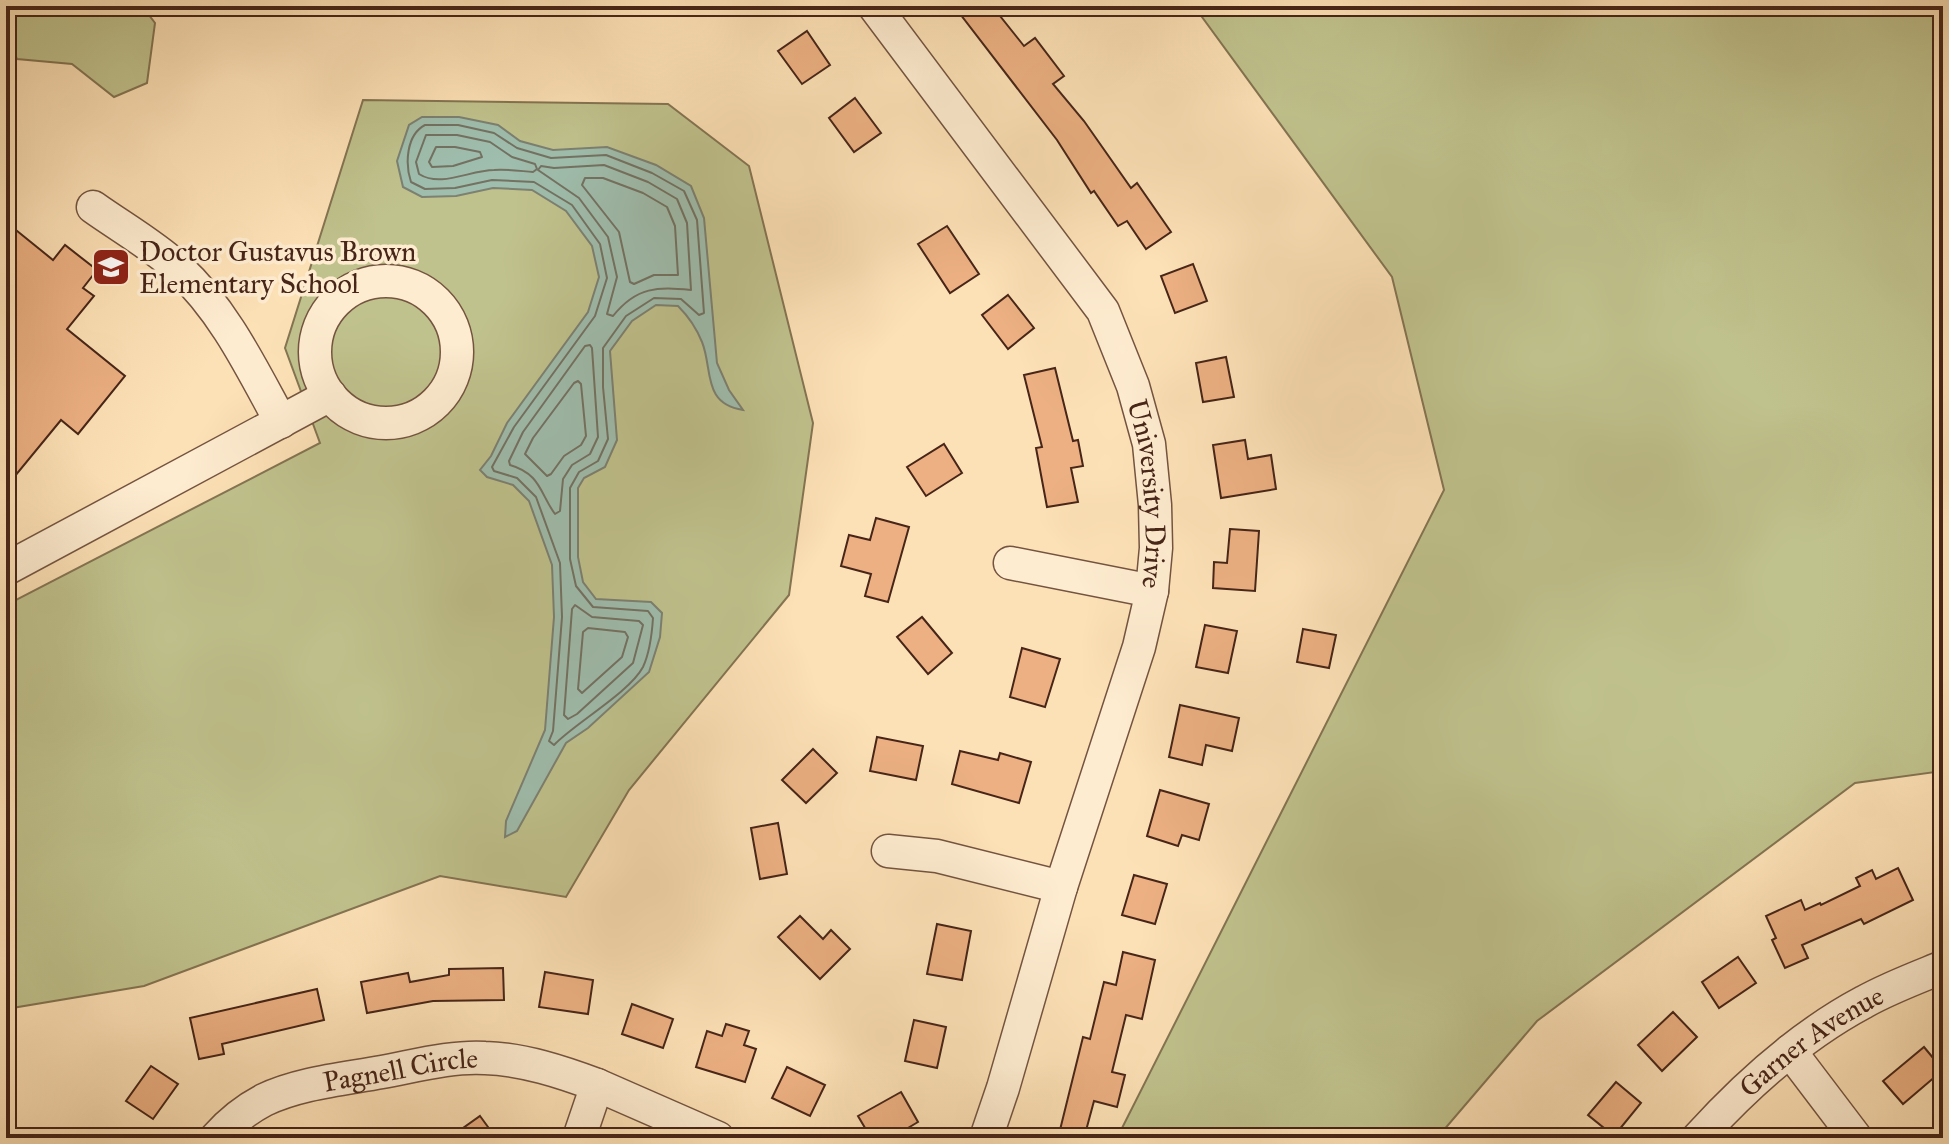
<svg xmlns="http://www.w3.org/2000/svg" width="1949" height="1144" viewBox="0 0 1949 1144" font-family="'IM FELL Great Primer',serif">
<rect width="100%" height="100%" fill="#fde1b6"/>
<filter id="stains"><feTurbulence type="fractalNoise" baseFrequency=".0025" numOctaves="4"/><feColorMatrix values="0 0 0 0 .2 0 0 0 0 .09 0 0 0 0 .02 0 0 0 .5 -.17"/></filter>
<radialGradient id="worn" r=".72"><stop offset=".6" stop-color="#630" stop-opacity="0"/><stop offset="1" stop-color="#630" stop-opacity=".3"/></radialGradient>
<g fill="#c0c28d" stroke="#847452" stroke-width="2">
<path d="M 6,6 L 142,6 L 155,23 L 147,83 L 114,97 L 72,64 L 17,59 L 6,37 Z"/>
<path d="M 1194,6 L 1943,6 L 1943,771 L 1855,783 L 1537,1021 L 1437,1138 L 1117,1138 L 1444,490 L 1392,277 Z"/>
<path d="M 363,100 L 668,104 L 749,166 L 813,423 L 789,595 L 629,790 L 566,897 L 440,876 L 144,986 L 6,1009 L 6,605 L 320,443 L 285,348 Z"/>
</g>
<path fill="#9fbeae" stroke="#7c8172" stroke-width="2" d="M 422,117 L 459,117 L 498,125 L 520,141 L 553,150 L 607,147 L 656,165 L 691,186 L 704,218 L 717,363 L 729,390 L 743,410 C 702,404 713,369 702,342 C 696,327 689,317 678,306 L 656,305 L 632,321 L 610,351 L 617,440 L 605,467 L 584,478 L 578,488 L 578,557 L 583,582 L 596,599 L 651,602 L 662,613 L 660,637 L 649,672 L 588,728 L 566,743 L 517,831 L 505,837 L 506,821 L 545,730 L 554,617 L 552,565 L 529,501 L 513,485 L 487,477 L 480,470 L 491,456 L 507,423 L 588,312 L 599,277 L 592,246 L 566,211 L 532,190 L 493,188 L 456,196 L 422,197 L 403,187 L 397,161 L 409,125 Z"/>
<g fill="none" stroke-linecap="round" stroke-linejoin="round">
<g stroke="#737263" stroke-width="2">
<path d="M 425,125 L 458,125 L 494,133 L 517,148 L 551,158 L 606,155 L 652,173 L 684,191 L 697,220 L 704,313 L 699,315 L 681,299 L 654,298 L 626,316 L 603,348 L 603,387 L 608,439 L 598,461 L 579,472 L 570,488 L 570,559 L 576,586 L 593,607 L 648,611 L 653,618 C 652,633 650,652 643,667 C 629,693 575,723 554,745 L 549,741 L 553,731 L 562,617 L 560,563 L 536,497 L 517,478 L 494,471 L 492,467 L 514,427 L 595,316 L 607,278 L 600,244 L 572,205 L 534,182 L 492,180 L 455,188 L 425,189 L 411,182 C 405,164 406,135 425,125 Z"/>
<path d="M 426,135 L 457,135 L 490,142 L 512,157 L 535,164 L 537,169 L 533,172 C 520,171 507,169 494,170 C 470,170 441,188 419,174 L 416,162 Z"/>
<path d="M 436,147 L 455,147 L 480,152 L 482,157 L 453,166 L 432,167 L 429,162 Z"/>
<path d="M 604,165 L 648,182 L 677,199 L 687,223 L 691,290 C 658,287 637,286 613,316 L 607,314 L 617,277 L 608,237 L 579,198 L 538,170 L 541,166 L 554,168 Z"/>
<path d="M 585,178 L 603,178 L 643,193 L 667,207 L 675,226 L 678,275 L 654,275 L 634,284 L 630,282 L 619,232 L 582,185 Z"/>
<path d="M 590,345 L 592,348 L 598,437 L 590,454 L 572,465 L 563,479 L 560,511 L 555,514 C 540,494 541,474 510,465 L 509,461 L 523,432 L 585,346 Z"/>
<path d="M 578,381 L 581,384 L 586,436 L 581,445 L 564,456 L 551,474 L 547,476 L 525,454 L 533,438 L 574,383 Z"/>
<path d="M 575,605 L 592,617 L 639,621 L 643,625 L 633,663 L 577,714 L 568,719 L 564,715 L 572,609 Z"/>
<path d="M 588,628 L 625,632 L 628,637 L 622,657 L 582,693 L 578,689 L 583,632 Z"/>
</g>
</g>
<g fill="#ecb082" stroke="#472518" stroke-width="2">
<path d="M 954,6 L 992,6 L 1024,46 L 1035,38 L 1064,76 L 1053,84 L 1084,121 L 1131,188 L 1137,183 L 1171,232 L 1146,249 L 1127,221 L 1118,226 L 1094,191 L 1091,193 L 1057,140 Z"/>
<path d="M 807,31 L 830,65 L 802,84 L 778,51 Z"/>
<path d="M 855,98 L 881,133 L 854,152 L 829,118 Z"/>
<path d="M 6,222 L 53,260 L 65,245 L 97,270 L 83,288 L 94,296 L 67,329 L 125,376 L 78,434 L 61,420 L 6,487 Z"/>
<path d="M 947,226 L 979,274 L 950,293 L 918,244 Z"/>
<path d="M 1193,264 L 1207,301 L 1175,313 L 1161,276 Z"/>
<path d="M 1008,295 L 1034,328 L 1008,349 L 982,315 Z"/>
<path d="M 1226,357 L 1234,397 L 1203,402 L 1196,363 Z"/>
<path d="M 1055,368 L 1073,441 L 1078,440 L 1083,466 L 1071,468 L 1078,502 L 1047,507 L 1036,448 L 1042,447 L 1024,375 Z"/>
<path d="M 1245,440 L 1248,459 L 1271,455 L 1276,489 L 1221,498 L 1213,445 Z"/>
<path d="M 944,444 L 962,473 L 926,496 L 907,467 Z"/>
<path d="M 876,518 L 909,527 L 888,602 L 865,596 L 871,574 L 841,566 L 849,535 L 870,540 Z"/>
<path d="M 1230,529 L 1259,531 L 1255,591 L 1213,588 L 1214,562 L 1227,563 Z"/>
<path d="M 922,617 L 952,653 L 928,674 L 897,637 Z"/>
<path d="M 1205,625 L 1237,631 L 1228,673 L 1196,667 Z"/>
<path d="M 1303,629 L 1336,635 L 1329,668 L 1297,662 Z"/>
<path d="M 1022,648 L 1060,659 L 1045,707 L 1010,697 Z"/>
<path d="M 1180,705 L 1239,718 L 1232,751 L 1206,745 L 1202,765 L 1169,757 Z"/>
<path d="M 877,737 L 923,746 L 916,780 L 870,771 Z"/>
<path d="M 813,749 L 837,773 L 806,803 L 782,780 Z"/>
<path d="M 960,751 L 998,760 L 1000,753 L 1031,762 L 1019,803 L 952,784 Z"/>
<path d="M 1160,790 L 1209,804 L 1199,840 L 1182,835 L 1178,846 L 1147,836 Z"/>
<path d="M 778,823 L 787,874 L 760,879 L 751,828 Z"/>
<path d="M 1898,868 L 1913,900 L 1864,924 L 1861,919 L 1802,945 L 1808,958 L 1785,968 L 1772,940 L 1776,938 L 1766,916 L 1801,900 L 1805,910 L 1820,903 L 1821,905 L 1860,886 L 1856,878 L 1872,870 L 1876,879 Z"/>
<path d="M 1134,875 L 1167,884 L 1155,924 L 1122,915 Z"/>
<path d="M 800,916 L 823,939 L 831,930 L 850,949 L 820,979 L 778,937 Z"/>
<path d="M 937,924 L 971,931 L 962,980 L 927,974 Z"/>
<path d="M 1123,952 L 1155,960 L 1142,1019 L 1126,1015 L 1112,1072 L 1125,1075 L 1117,1107 L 1094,1101 L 1084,1138 L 1058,1138 L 1083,1037 L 1090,1039 L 1104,982 L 1116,985 Z"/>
<path d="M 1738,957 L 1756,983 L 1719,1008 L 1702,982 Z"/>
<path d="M 503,968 L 504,1000 L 433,1001 L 367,1013 L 361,982 L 408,973 L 410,982 L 449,975 L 449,969 Z"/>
<path d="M 545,972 L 593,980 L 588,1014 L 539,1007 Z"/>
<path d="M 317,989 L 324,1020 L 222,1044 L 224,1054 L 199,1059 L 190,1018 Z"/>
<path d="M 632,1004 L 673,1019 L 663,1048 L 622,1034 Z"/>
<path d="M 1673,1012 L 1697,1037 L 1662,1071 L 1638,1045 Z"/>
<path d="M 914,1020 L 946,1027 L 937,1068 L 905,1061 Z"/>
<path d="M 726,1024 L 749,1031 L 744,1045 L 756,1049 L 745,1082 L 696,1067 L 707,1031 L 722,1036 Z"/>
<path d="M 1924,1047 L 1943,1070 L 1903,1104 L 1883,1081 Z"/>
<path d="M 151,1066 L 178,1084 L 153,1119 L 126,1101 Z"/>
<path d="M 787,1067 L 825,1085 L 810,1116 L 772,1098 Z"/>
<path d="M 1616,1082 L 1641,1103 L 1614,1136 L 1588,1115 Z"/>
<path d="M 901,1092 L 918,1122 L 891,1138 L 871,1138 L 858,1116 Z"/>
<path d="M 480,1116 L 496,1138 L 449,1138 Z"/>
</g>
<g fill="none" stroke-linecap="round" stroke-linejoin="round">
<g stroke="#745440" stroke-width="35">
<g id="minor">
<path id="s1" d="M 874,6 L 1103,311 L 1133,386 L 1149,444 L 1155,505 L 1156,548 L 1152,591 L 1139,647 L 1061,887 L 1003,1088 L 986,1138"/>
<path d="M 93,207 C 121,227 153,245 178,268 C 224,310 252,369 281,422"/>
<circle cx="386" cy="352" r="71"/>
<path d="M 1010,563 L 1152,591"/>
<path d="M 6,569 L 330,395"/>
<path d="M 888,851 L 937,856 L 1061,887"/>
<path d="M 1790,1051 L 1856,1138"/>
<path d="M 597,1085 L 718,1138"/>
<path id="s2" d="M 216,1138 C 230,1122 245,1110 264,1100 C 299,1083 344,1079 382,1072 C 415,1066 451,1056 485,1058 C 523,1059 562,1072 597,1085 L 579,1138"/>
<path id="s3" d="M 1698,1138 C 1746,1085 1800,1036 1864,1002 C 1889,988 1916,978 1943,967"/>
</g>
</g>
<use href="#minor" stroke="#feecd0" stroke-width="32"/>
</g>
<defs>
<g id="school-square" transform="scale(2)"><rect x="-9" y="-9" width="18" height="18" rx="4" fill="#8f2418" stroke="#feecd0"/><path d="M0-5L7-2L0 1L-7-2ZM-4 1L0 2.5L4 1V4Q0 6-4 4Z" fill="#fff"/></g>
</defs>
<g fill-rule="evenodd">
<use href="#school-square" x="111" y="267"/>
</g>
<g text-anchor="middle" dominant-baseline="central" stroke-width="7" stroke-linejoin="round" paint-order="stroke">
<g font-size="28" fill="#472518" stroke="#feecd0" text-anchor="start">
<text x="139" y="251">Doctor Gustavus Brown<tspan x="139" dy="32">Elementary School</tspan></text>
</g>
<g font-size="28" fill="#472518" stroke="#feecd0">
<text stroke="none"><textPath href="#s1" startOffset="572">University Drive</textPath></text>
<text stroke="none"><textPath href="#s3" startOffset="150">Garner Avenue</textPath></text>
<text stroke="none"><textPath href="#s2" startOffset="202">Pagnell Circle</textPath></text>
</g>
</g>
<rect width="1949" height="1144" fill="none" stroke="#fde1b6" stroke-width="32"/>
<rect x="8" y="8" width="1933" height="1128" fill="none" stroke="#472518" stroke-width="4"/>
<rect x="16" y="16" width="1917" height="1112" fill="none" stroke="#472518" stroke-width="2"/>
<rect width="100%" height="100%" filter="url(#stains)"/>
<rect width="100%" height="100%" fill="url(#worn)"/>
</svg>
